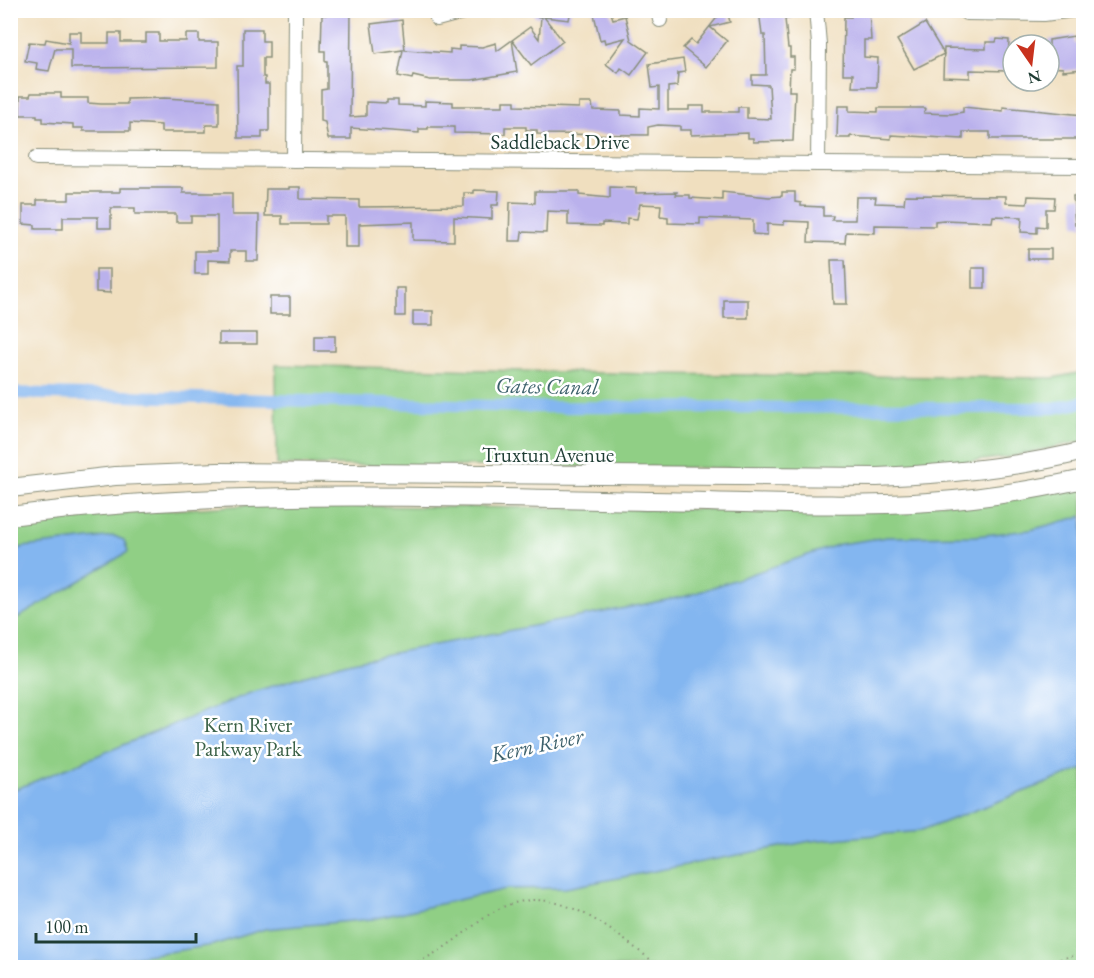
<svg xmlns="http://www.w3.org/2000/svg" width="1094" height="978" viewBox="0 0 1094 978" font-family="'EB Garamond',serif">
<rect width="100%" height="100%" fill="#fff"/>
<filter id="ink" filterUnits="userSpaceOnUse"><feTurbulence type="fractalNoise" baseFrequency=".0167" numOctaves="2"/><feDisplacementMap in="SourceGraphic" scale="12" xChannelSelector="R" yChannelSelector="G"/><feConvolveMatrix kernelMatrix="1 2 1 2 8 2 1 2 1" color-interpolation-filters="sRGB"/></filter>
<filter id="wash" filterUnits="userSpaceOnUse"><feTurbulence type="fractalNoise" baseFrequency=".008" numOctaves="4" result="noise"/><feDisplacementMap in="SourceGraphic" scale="24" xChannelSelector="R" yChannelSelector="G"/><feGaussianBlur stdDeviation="1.35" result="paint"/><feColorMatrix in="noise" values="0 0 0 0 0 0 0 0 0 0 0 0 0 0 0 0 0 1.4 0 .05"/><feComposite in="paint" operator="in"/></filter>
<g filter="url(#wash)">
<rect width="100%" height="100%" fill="#f0dfbf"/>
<g fill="#90cf85" stroke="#58865c" stroke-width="1.5">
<path d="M 276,365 L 651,374 L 1053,378 L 1083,372 L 1083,441 L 1009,457 L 905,469 L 277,465 Z"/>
<path d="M 1083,486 L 1083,967 L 11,967 L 10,523 L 46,518 L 248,505 L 873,511 Z"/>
</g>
<g fill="#83b6f0" stroke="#517a92" stroke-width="1.5">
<path d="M 1083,516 L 1083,769 L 921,831 L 811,841 L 566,888 L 507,889 L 373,919 L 265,929 L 213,945 L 182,950 L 60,967 L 11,967 L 11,791 L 250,693 L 347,662 L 687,596 L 840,544 L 887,537 L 975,536 L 1030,530 Z"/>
<path d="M 114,536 L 124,540 L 128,552 L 11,622 L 11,552 L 23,547 Z"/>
</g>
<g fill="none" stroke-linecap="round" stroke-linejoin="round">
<path stroke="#83b6f0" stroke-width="12" d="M 10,393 L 531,407 L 1054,408 L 1084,402"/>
</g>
<g id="blocks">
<g fill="#bab1ec">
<path d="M 326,10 L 351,10 L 350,117 L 366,116 L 366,102 L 387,103 L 387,100 L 398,100 L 398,105 L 425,106 L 425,101 L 453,102 L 453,106 L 503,106 L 503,101 L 515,101 L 515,106 L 579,108 L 579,103 L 592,103 L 593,110 L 621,111 L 621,115 L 640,116 L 640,108 L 659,109 L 659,87 L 652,88 L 649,64 L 683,59 L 685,72 L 678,73 L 677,86 L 668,87 L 668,110 L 689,110 L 689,106 L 704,106 L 704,112 L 738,112 L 738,107 L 747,107 L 747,118 L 771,119 L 769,85 L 752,84 L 752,75 L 766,75 L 765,35 L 762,35 L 759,10 L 791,10 L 792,18 L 785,19 L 788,48 L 790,48 L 790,57 L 794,57 L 794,69 L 790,69 L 789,91 L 795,91 L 793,141 L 753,142 L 753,138 L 748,138 L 748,133 L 691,135 L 691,130 L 680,130 L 680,126 L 658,125 L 648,127 L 648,135 L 537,134 L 537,130 L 526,130 L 526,127 L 505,127 L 505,134 L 454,133 L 454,127 L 428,127 L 428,129 L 419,129 L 419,133 L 351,128 L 351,139 L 328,139 L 325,122 L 321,121 L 321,90 L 327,89 L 327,61 L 325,61 L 325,51 L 321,51 L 322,15 L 326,15 Z"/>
<path d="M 535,10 L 571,10 L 569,20 L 544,17 L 563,41 L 531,65 L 512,40 L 517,72 L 472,80 L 430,80 L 413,76 L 412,79 L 398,76 L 403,50 L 375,54 L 371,24 L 402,20 L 405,50 L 450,53 L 450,49 L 459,50 L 459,46 L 482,47 L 496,43 L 497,51 L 530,27 L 539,39 L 541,17 L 534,16 Z"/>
<path d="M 593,10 L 610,10 L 613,19 L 625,16 L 631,40 L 648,52 L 631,75 L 621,68 L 618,73 L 606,64 L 625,38 L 605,43 L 604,39 L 600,40 Z"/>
<path d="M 723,10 L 727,10 L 730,22 L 710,27 L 727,41 L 706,67 L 683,48 L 691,40 L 696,44 Z"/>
<path d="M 850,10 L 869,10 L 871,40 L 864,40 L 864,57 L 878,58 L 877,87 L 852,87 L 853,74 L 843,74 L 844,17 L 851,17 Z"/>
<path d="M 925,23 L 944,54 L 914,69 L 897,40 Z"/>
<path d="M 243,29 L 262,29 L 262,41 L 269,41 L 269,58 L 263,58 L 263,77 L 265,77 L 265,84 L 269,84 L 269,131 L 262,131 L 262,138 L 238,138 L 237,66 L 243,66 Z"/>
<path d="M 69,32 L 81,32 L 81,43 L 109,43 L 109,33 L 121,33 L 121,42 L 146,42 L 146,33 L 159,33 L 159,41 L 186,41 L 186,34 L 199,34 L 199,42 L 218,42 L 218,67 L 71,68 L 71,49 L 55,49 L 49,71 L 36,69 L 37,63 L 25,61 L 29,42 L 45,43 L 46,39 L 69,43 Z"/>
<path d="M 1074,36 L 1075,44 L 1083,43 L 1083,69 L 1063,71 L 1063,68 L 1049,67 L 1049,40 Z"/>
<path d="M 997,39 L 1009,40 L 1008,71 L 970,70 L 970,78 L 943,77 L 944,48 L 986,49 L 986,42 L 996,42 Z"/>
<path d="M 31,93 L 61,93 L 61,98 L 88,98 L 88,103 L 101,104 L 127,104 L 127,99 L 164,98 L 219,101 L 219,125 L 206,125 L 206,132 L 161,132 L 161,125 L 130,123 L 130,131 L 83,131 L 83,128 L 73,128 L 73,124 L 43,122 L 43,118 L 37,118 L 37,115 L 20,115 L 20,96 L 30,96 Z"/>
<path d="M 838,106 L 849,106 L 849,111 L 878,112 L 878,108 L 925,108 L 924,113 L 951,114 L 963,112 L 963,107 L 1003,111 L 1003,107 L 1083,115 L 1083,139 L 990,139 L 990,132 L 963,132 L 963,139 L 891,135 L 891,139 L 850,136 L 850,138 L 837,138 Z"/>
<path d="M 289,187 L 300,187 L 300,199 L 359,200 L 359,207 L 464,206 L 464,193 L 474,193 L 474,190 L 499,191 L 498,205 L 492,205 L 492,219 L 454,217 L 454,241 L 413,240 L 413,222 L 359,224 L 359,247 L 345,247 L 345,216 L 326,216 L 326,224 L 282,224 L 282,216 L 265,216 L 266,189 L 289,189 Z"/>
<path d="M 610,187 L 636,188 L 636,193 L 677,192 L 676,195 L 690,195 L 690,198 L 722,200 L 722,192 L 769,197 L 782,196 L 782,192 L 795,192 L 795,202 L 801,203 L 801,206 L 823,207 L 823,216 L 833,216 L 832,220 L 855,220 L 856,197 L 876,197 L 875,203 L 904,204 L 905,195 L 1006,196 L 1006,203 L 1027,204 L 1028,196 L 1055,197 L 1054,209 L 1046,209 L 1046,227 L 1037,226 L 1037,233 L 1021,232 L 1022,217 L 993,216 L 992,222 L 944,220 L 935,221 L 935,226 L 875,225 L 875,233 L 846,232 L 845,243 L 808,242 L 809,222 L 784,221 L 784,225 L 767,224 L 767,235 L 753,234 L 753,220 L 700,218 L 700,224 L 668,223 L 668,217 L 660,216 L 661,205 L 640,204 L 637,219 L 627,218 L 627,224 L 602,223 L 602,226 L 568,225 L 568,212 L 547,211 L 546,233 L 522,232 L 521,241 L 509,241 L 510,202 L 535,203 L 535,191 L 579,191 L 579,195 L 610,198 Z"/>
<path d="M 120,188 L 183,188 L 183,193 L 232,193 L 232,215 L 259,215 L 258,261 L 246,261 L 246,251 L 230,251 L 230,261 L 208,260 L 208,274 L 195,274 L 195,251 L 217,251 L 217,216 L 191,216 L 191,222 L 176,222 L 176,214 L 135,214 L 135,208 L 111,208 L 111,228 L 98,228 L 98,217 L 63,217 L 63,229 L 35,229 L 35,225 L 23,224 L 23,205 L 37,205 L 37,200 L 69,200 L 69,192 L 120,192 Z"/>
<path d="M 1073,196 L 1083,197 L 1083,226 L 1075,225 Z"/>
<rect x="1028" y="249" width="23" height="10"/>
<path d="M 831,260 L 845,260 L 847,304 L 833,304 Z"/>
<rect x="972" y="268" width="13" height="20"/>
<path d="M 96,269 L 110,269 L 110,293 L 96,292 Z"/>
<rect x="396" y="288" width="9" height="28"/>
<rect x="270" y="297" width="20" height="17"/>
<rect x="724" y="300" width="24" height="18"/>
<rect x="413" y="311" width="20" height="14"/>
<rect x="219" y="333" width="38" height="11"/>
<rect x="315" y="336" width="20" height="15"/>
</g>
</g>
</g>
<g filter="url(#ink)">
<use href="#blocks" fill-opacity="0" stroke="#888e7a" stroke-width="1.5"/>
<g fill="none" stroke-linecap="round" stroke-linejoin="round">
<g stroke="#888e7a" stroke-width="16">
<g id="minor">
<path d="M 658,10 L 660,20"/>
<path d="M 816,10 L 819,44 L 818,164"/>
<path d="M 966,13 L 1044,14 L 1074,10"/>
<path d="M 437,19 L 471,10"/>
<path d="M 36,158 L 1084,166"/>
<path d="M 294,160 L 295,10"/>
</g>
</g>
<g stroke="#888e7a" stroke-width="20">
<g id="major">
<path d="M 10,488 L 115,476 L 218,472 L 877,477 C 946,474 1016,468 1084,451"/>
<path d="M 10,516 C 223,488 439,497 653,501 C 744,502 837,508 929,502 C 981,499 1033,490 1084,479"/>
</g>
</g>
<g stroke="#888e7a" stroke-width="2" stroke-dasharray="1.5 4.5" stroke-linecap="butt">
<path d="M 401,968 C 436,958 459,936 487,916 C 553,871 611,932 662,968"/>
<path d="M 1025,968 L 1084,953"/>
</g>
<use href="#minor" stroke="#fff" stroke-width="14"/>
<use href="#major" stroke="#fff" stroke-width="18"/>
</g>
</g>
<g text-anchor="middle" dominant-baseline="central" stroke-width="5" stroke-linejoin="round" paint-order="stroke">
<g font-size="21" fill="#1f3d34" stroke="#fff">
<text x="560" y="141">Saddleback Drive</text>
<text x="548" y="454">Truxtun Avenue</text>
</g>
<g font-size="21" fill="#3b6248" stroke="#fff">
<text x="248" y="724">Kern River<tspan x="248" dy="24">Parkway Park</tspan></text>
</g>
<g font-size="22" font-style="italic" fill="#3d616c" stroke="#fff">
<text transform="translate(547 386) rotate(1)">Gates Canal</text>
<text transform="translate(537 745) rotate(-12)">Kern River</text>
</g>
</g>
<rect width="1094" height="978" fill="none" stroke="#fff" stroke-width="36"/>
<g transform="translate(1031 63) rotate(166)"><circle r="28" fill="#ffffff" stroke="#a5b1ae" stroke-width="1.5"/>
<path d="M0-4.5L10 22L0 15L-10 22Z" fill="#c8321e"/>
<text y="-9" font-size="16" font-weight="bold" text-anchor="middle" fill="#1f3d34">N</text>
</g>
<path d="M36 933v9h160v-9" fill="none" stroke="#1f3d34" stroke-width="3"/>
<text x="45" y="933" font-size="18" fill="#1f3d34" stroke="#ffffff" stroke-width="4.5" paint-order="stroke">100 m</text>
</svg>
